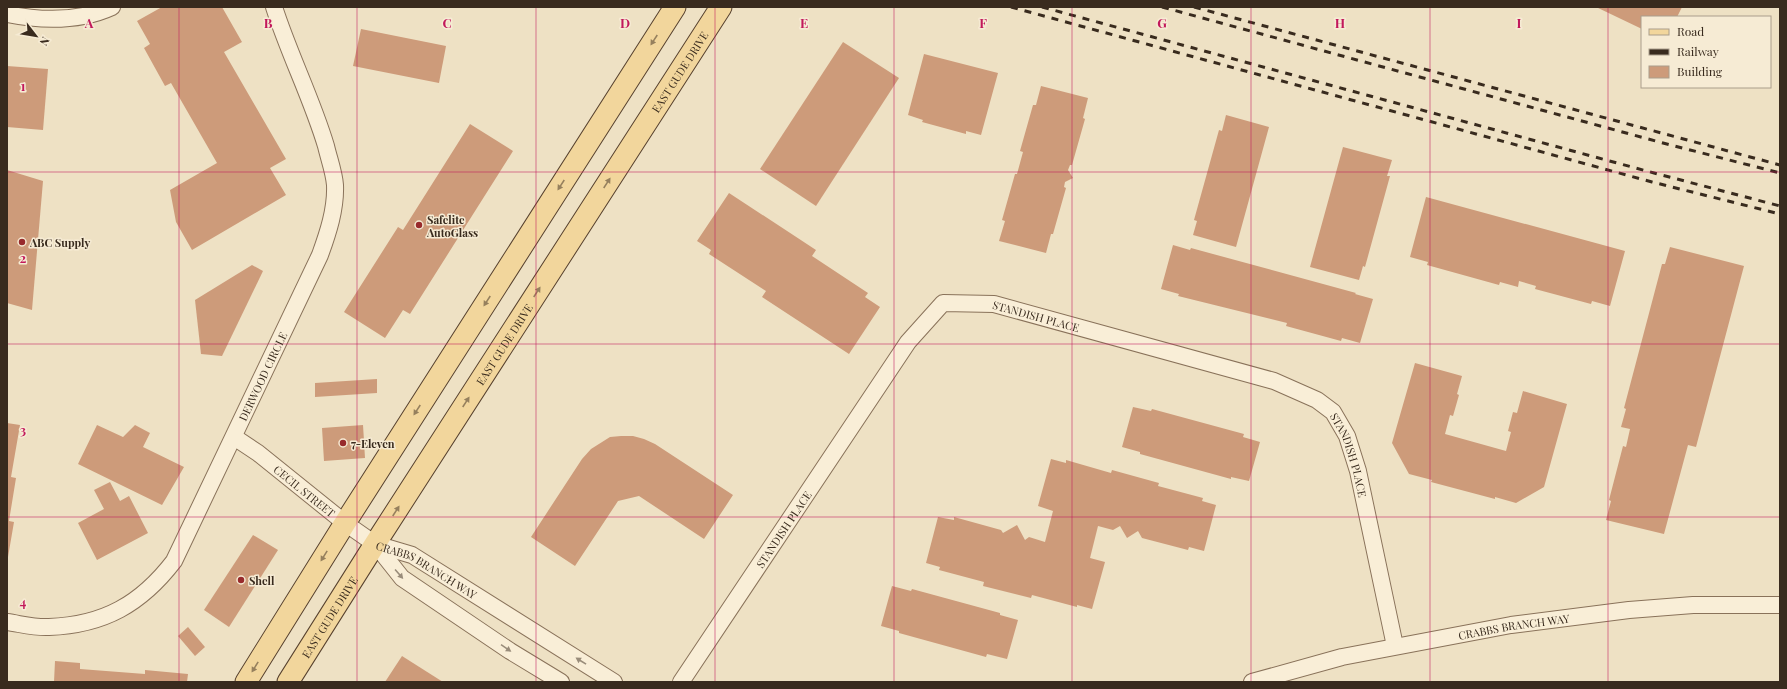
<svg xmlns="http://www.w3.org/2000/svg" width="1787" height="689" viewBox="0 0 1787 689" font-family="'Playfair Display',serif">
<rect width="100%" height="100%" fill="#eee1c4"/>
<g fill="#cd9b7a">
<path d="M 162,7 L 222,7 L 242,42 L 224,52 L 286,159 L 270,168 L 286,195 L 192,250 L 176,222 L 170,190 L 217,163 L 171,83 L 165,86 L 144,48 L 150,44 L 137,21 Z"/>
<path d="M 1596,7 L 1682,7 L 1677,17 L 1642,17 L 1642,29 Z"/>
<path d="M 361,29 L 446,46 L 439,83 L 353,66 Z"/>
<path d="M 843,42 L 899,78 L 816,206 L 760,169 Z"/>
<path d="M 924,54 L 998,73 L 981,135 L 966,131 L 966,134 L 922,122 L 923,120 L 908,115 Z"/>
<path d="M 7,66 L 48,69 L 43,130 L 7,127 Z"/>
<path d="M 1041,86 L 1088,98 L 1083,118 L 1085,119 L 1072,165 L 1070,165 L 1068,170 L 1073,178 L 1065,182 L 1064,187 L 1066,188 L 1053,234 L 1051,234 L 1046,253 L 999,241 L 1005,221 L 1002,220 L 1015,174 L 1017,174 L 1023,152 L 1020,151 L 1033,105 L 1036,105 Z"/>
<path d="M 1226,115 L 1269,127 L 1236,247 L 1193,235 L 1197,221 L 1194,220 L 1219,130 L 1222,131 Z"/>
<path d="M 470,124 L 513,151 L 410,314 L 403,310 L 385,338 L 344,312 L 398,227 L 403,230 Z"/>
<path d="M 1343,147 L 1392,160 L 1387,176 L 1390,176 L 1365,267 L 1363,266 L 1359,280 L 1310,267 Z"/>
<path d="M 7,170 L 43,181 L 32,310 L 7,303 Z"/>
<path d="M 729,193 L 816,250 L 812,256 L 868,293 L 865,297 L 880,307 L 849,354 L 762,297 L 766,291 L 709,254 L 711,250 L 697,241 Z"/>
<path d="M 1426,197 L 1625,251 L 1610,306 L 1592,301 L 1591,304 L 1535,289 L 1536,286 L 1519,281 L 1518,287 L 1500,282 L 1499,285 L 1427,265 L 1428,262 L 1410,257 Z"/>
<path d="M 1173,245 L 1190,250 L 1191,248 L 1356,293 L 1355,294 L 1373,299 L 1360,343 L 1342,338 L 1341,341 L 1286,326 L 1287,323 L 1178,296 L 1179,294 L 1161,289 Z"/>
<path d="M 1670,247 L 1744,266 L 1696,447 L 1688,445 L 1664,534 L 1606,520 L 1611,501 L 1609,500 L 1623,446 L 1626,447 L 1630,429 L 1621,427 L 1626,409 L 1624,408 L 1662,264 L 1665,264 Z"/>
<path d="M 252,265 L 263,271 L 222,356 L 201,354 L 195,300 Z"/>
<path d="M 1415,363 L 1462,376 L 1457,394 L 1459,395 L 1453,416 L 1450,415 L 1445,434 L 1506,451 L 1511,432 L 1508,431 L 1513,412 L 1517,413 L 1523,391 L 1567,404 L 1544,487 L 1516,503 L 1495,497 L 1495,499 L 1431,482 L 1432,480 L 1409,474 L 1392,443 Z"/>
<path d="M 377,379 L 377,393 L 315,397 L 315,383 Z"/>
<path d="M 1133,407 L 1151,411 L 1152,409 L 1244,434 L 1243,437 L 1260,442 L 1249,481 L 1231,477 L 1231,479 L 1140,454 L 1140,452 L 1122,447 Z"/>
<path d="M 7,423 L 20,425 L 11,477 L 16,478 L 9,521 L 14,522 L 8,557 Z"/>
<path d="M 97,425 L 123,437 L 135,425 L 150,433 L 143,447 L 184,467 L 162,505 L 78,464 Z"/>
<path d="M 363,425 L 365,458 L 324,461 L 322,428 Z"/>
<path d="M 621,436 L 633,436 L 644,439 L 655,444 L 733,495 L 704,539 L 639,496 L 618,501 L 575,566 L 531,537 L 582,459 L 591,449 L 610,437 Z"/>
<path d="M 1051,459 L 1066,463 L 1066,460 L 1111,473 L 1112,470 L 1159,483 L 1158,486 L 1203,498 L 1202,501 L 1216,505 L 1204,551 L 1189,547 L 1188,550 L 1142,538 L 1138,531 L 1127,538 L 1120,526 L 1113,530 L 1098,526 L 1090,558 L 1105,562 L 1092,609 L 1077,605 L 1077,607 L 1032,595 L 1031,598 L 983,586 L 984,582 L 939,570 L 940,567 L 926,563 L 938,517 L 954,520 L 954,517 L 1001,530 L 1003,533 L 1017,525 L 1025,540 L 1029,537 L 1045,542 L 1053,511 L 1038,506 Z"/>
<path d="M 110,482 L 120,501 L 129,496 L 148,533 L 97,560 L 78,523 L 104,509 L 94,490 Z"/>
<path d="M 253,535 L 278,550 L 229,627 L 204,610 Z"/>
<path d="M 892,586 L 911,591 L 912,589 L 1000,613 L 1000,615 L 1018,620 L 1007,659 L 987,654 L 986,657 L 899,633 L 899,631 L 881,626 Z"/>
<path d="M 188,627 L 205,647 L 195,656 L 178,636 Z"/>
<path d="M 402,656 L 443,682 L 385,682 Z"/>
<path d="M 55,661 L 80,663 L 80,669 L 145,674 L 145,670 L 188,674 L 187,682 L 54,682 Z"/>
</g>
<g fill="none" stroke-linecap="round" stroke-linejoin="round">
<g stroke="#89725a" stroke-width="18">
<g id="minor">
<path d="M 7,14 C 42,21 79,22 112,7"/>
<path id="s1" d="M 234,437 L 258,453 L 345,523 L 375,544 L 412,555 L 614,682"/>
<path d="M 375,544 L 402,578 L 510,651 L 561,682"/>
<path id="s2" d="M 7,622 C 21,624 36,628 49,627 C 104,625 141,604 174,561 L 320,255 C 328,233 336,209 335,185 C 334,172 329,159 326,146 C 312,99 289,54 274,7"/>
<path id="s3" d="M 681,682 L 908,342 L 943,303 L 994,304 L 1274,381 L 1317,400 L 1333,412 L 1347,436 L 1358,471 L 1395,646"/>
<path id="s4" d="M 1252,682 L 1342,657 L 1511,625 L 1629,610 L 1693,605 L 1780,605"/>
</g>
</g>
<g stroke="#57412e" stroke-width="23">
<g id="major">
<path d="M 246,682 L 345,523 L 675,7"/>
<path id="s5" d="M 288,682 L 375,544 L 721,7"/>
</g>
</g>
<use href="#minor" stroke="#f9eed7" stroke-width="16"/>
<use href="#major" stroke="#f2d69c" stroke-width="21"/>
<g stroke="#392b1e" stroke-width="3" stroke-dasharray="7 7" stroke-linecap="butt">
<path d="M 1011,7 L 1652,182 L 1780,214"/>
<path d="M 1042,7 L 1654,173 L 1780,206"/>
<path d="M 1162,7 L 1663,143 L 1780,173"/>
<path d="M 1194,7 L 1780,165"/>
</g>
</g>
<defs><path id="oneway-solid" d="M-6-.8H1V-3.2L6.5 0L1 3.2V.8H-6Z"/></defs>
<g fill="#96805d">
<use href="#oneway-solid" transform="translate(654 40) rotate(123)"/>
<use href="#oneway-solid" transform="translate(607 183) rotate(-57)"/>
<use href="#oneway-solid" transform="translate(561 185) rotate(123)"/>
<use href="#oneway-solid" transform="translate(537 292) rotate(-57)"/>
<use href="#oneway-solid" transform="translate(487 301) rotate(123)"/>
<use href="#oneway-solid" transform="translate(466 402) rotate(-57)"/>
<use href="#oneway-solid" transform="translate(417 410) rotate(123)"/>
<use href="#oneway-solid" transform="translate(396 511) rotate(-57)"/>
<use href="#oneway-solid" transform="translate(324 556) rotate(122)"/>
<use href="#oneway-solid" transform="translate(255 667) rotate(122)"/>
</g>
<g fill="#998c7a">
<use href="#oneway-solid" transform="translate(399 574) rotate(49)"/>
<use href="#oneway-solid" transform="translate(506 648) rotate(34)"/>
<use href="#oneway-solid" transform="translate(581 661) rotate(-148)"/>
</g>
<path fill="none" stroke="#c2185b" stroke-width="1" stroke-opacity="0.55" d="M 179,7 L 179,682M 357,7 L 357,682M 536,7 L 536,682M 715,7 L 715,682M 894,7 L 894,682M 1072,7 L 1072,682M 1251,7 L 1251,682M 1430,7 L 1430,682M 1608,7 L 1608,682M 7,172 L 1780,172M 7,344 L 1780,344M 7,517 L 1780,517"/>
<g fill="#982a2c" stroke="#f6ebd4" stroke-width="1.5">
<circle cx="419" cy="225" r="4"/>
<circle cx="22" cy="242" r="4"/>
<circle cx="343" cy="443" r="4"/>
<circle cx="241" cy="580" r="4"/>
</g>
<g text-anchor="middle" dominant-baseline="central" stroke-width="3" stroke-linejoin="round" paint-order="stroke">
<g font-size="11" fill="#392b1e" stroke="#f6ebd4">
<text stroke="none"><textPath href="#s5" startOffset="725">EAST GUDE DRIVE</textPath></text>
<text stroke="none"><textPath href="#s3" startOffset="556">STANDISH PLACE</textPath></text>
<text stroke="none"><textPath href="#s5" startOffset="401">EAST GUDE DRIVE</textPath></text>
<text stroke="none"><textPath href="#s2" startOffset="394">DERWOOD CIRCLE</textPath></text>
<text stroke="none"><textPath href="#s3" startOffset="916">STANDISH PLACE</textPath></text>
<text stroke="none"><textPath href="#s1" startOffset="89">CECIL STREET</textPath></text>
<text stroke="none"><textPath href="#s3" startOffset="184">STANDISH PLACE</textPath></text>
<text stroke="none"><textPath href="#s1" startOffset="235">CRABBS BRANCH WAY</textPath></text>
<text stroke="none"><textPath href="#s5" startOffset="77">EAST GUDE DRIVE</textPath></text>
<text stroke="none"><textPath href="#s4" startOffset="268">CRABBS BRANCH WAY</textPath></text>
</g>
<g font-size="11" font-weight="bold" fill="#392b1e" stroke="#f6ebd4" text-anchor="start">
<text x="427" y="219">Safelite<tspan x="427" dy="13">AutoGlass</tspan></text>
<text x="30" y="242">ABC Supply</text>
<text x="351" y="443">7-Eleven</text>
<text x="249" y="580">Shell</text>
</g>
</g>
<g font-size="13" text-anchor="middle" font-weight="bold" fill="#c2185b" stroke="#f6ebd4" stroke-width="3" stroke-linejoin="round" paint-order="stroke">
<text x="89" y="28">A</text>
<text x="268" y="28">B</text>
<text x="447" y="28">C</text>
<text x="625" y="28">D</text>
<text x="804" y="28">E</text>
<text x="983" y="28">F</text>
<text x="1162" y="28">G</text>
<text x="1340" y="28">H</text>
<text x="1519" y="28">I</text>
<text x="23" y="91">1</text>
<text x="23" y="263">2</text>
<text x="23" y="435">3</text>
<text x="23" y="607">4</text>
</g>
<rect width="1787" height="689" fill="none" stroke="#392b1e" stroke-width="16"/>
<rect x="1641" y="16" width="130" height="72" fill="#f6ebd4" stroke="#aa9e8b"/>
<rect x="1649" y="29" width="20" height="6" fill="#f2d69c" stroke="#aa9e8b"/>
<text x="1677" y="36" font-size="12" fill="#392b1e">Road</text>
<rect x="1649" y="49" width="20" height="6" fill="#392b1e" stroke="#aa9e8b"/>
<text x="1677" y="56" font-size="12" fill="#392b1e">Railway</text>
<rect x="1649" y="66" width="20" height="12" fill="#cd9b7a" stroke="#aa9e8b"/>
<text x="1677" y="76" font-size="12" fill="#392b1e">Building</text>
<g transform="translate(36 36) rotate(121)" stroke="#f6ebd4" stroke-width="3" paint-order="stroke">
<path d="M0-3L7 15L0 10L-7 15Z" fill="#392b1e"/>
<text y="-6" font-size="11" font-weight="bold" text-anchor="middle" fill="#392b1e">N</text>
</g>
</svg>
